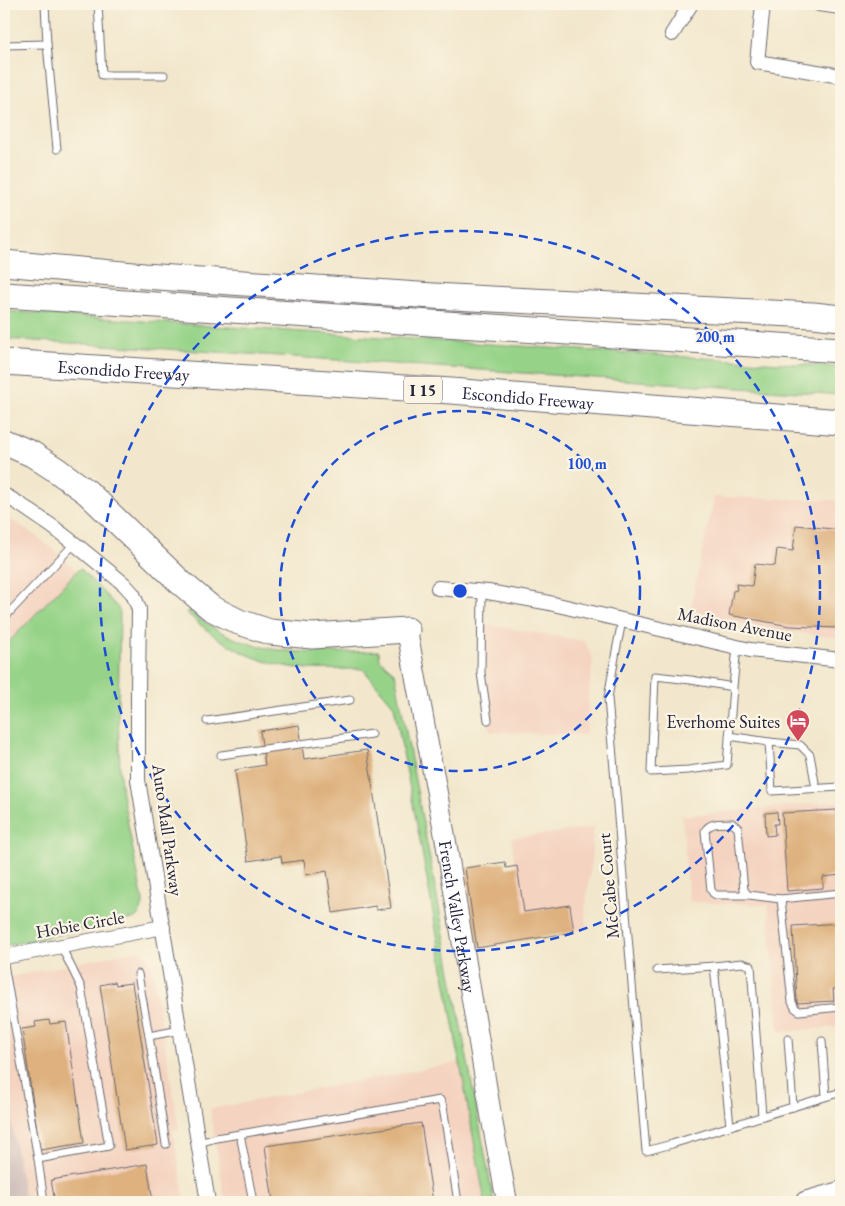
<svg xmlns="http://www.w3.org/2000/svg" width="845" height="1206" viewBox="0 0 845 1206" font-family="'EB Garamond',serif">
<rect width="100%" height="100%" fill="#fcf5e5"/>
<filter id="ink" filterUnits="userSpaceOnUse"><feTurbulence type="fractalNoise" baseFrequency=".02" numOctaves="2"/><feDisplacementMap in="SourceGraphic" scale="10" xChannelSelector="R" yChannelSelector="G"/><feConvolveMatrix kernelMatrix="1 2 1 2 8 2 1 2 1" color-interpolation-filters="sRGB"/></filter>
<filter id="wash" filterUnits="userSpaceOnUse"><feTurbulence type="fractalNoise" baseFrequency=".0096" numOctaves="4" result="noise"/><feDisplacementMap in="SourceGraphic" scale="20" xChannelSelector="R" yChannelSelector="G"/><feGaussianBlur stdDeviation="1.12" result="paint"/><feColorMatrix in="noise" values="0 0 0 0 0 0 0 0 0 0 0 0 0 0 0 0 0 1.4 0 .05"/><feComposite in="paint" operator="in"/></filter>
<g filter="url(#wash)">
<rect width="100%" height="100%" fill="#f2e7cc"/>
<g fill="#f4d3c0">
<path d="M 714,497 L 841,500 L 841,638 L 769,629 L 690,610 Z"/>
<path d="M 4,515 L 36,536 L 58,553 L 77,571 L 4,647 Z"/>
<path d="M 483,624 L 584,641 L 593,658 L 589,694 L 586,735 L 490,732 L 483,695 Z"/>
<path d="M 841,801 L 841,1027 L 779,1032 L 768,905 L 689,902 L 682,816 Z"/>
<path d="M 593,828 L 591,866 L 585,910 L 587,928 L 527,939 L 511,838 Z"/>
<path d="M 139,950 L 147,954 L 150,960 L 153,972 L 179,1129 L 173,1130 L 185,1202 L 25,1202 L 9,1108 L 4,1109 L 4,978 Z"/>
<path d="M 460,1062 L 485,1202 L 225,1202 L 210,1109 Z"/>
</g>
<path fill="#d0c0bc" d="M 9,1108 L 25,1202 L 4,1202 L 4,1109 Z"/>
<g fill="#96d388" stroke="#5c7a62">
<path d="M 4,311 L 198,325 L 841,367 L 841,395 L 264,355 L 4,339 Z"/>
<path d="M 80,568 L 118,608 L 120,613 L 118,711 L 120,774 L 122,794 L 143,901 C 143,909 140,915 133,919 L 4,946 L 4,647 Z"/>
<path d="M 190,611 C 249,660 308,653 379,651 L 380,660 L 395,673 L 494,1202 L 485,1202 L 421,846 L 394,706 L 363,669 C 345,669 327,670 309,669 C 259,666 222,646 186,612 Z"/>
</g>
<g id="blocks">
<g fill="#deb17e">
<path d="M 796,525 L 841,530 L 841,592 L 837,628 L 790,626 L 729,615 L 733,591 L 737,590 L 736,584 L 752,586 L 755,564 L 775,566 L 777,549 L 793,551 Z"/>
<path d="M 299,725 L 304,759 L 367,750 L 391,908 L 376,910 L 375,906 L 333,913 L 327,871 L 306,875 L 304,860 L 282,863 L 281,856 L 248,861 L 235,770 L 265,765 L 260,731 Z"/>
<path d="M 837,810 L 841,875 L 823,877 L 823,888 L 787,891 L 782,813 Z"/>
<path d="M 777,812 L 778,824 L 774,824 L 775,835 L 766,836 L 765,813 Z"/>
<path d="M 505,862 L 506,868 L 517,866 L 524,912 L 570,905 L 574,932 L 477,948 L 465,868 Z"/>
<path d="M 841,923 L 841,989 L 833,989 L 834,1001 L 797,1003 L 793,926 Z"/>
<path d="M 115,982 L 116,985 L 132,983 L 158,1145 L 125,1150 L 100,985 Z"/>
<path d="M 49,1020 L 50,1024 L 66,1022 L 84,1143 L 40,1150 L 22,1029 L 36,1027 L 35,1022 Z"/>
<path d="M 421,1123 L 433,1202 L 273,1202 L 265,1146 Z"/>
<path d="M 147,1164 L 153,1202 L 55,1202 L 51,1180 Z"/>
</g>
</g>
</g>
<g filter="url(#ink)">
<use href="#blocks" fill-opacity="0" stroke="#6b676e" stroke-width="1"/>
<g fill="none" stroke-linecap="round" stroke-linejoin="round">
<g stroke="#6b676e" stroke-width="9">
<g id="lane">
<path d="M 45,4 L 47,44 L 57,149"/>
<path d="M 98,4 L 102,75 L 164,75"/>
<path d="M 4,45 L 47,44"/>
<path d="M 482,591 L 481,673 L 488,720"/>
<path d="M 4,618 L 75,543"/>
<path d="M 622,621 L 616,651 L 608,698 L 646,1151 L 672,1144 L 838,1093 L 841,1089"/>
<path d="M 733,687 L 691,680 L 655,676 L 651,772 L 688,770 L 727,765 L 733,687 L 737,647"/>
<path d="M 207,721 L 350,700"/>
<path d="M 729,736 L 769,742 L 772,791 L 841,787"/>
<path d="M 769,742 L 800,745 L 810,755 L 816,788"/>
<path d="M 221,755 L 372,734"/>
<path d="M 748,895 L 744,890 L 738,828 L 732,823 C 722,824 710,821 705,831 L 711,890 L 713,893 L 716,895 L 749,895 L 781,899 L 841,893"/>
<path d="M 781,899 L 792,1002 L 795,1008 L 799,1011 L 841,1007"/>
<path d="M 4,964 L 38,1159 L 109,1146 L 81,987 L 61,946"/>
<path d="M 714,966 L 742,963 L 751,966 L 762,1116"/>
<path d="M 657,970 L 714,966 L 730,1126"/>
<path d="M 138,974 L 149,1036 L 180,1030"/>
<path d="M 149,1036 L 166,1144"/>
<path d="M 788,1039 L 793,1107"/>
<path d="M 822,1041 L 826,1096"/>
<path d="M 240,1134 L 253,1202"/>
<path d="M 199,1143 L 216,1138 L 440,1100 L 443,1107 L 458,1202"/>
<path d="M 38,1159 L 44,1202"/>
</g>
</g>
<g stroke="#6b676e" stroke-width="16">
<g id="street">
<path d="M 763,4 L 757,62 L 841,76"/>
<path d="M 819,4 L 841,7"/>
<path d="M 672,34 L 691,4"/>
<path d="M 4,495 L 18,503 L 53,527 L 80,548 L 124,584 L 133,594 L 139,609 L 138,692 L 138,780 L 208,1202"/>
<path d="M 438,588 L 488,592 L 545,602 L 750,650 L 841,660"/>
<path d="M 4,957 L 163,927"/>
</g>
</g>
<g stroke="#6b676e" stroke-width="22">
<g id="secondary">
<path id="s1" d="M 407,630 L 446,842 L 491,1115 L 507,1202"/>
</g>
</g>
<g stroke="#6b676e" stroke-width="23">
<path id="primary" d="M 806,1202 L 841,1192"/>
</g>
<g stroke="#6b676e" stroke-width="27">
<g id="highway">
<path d="M 4,263 L 144,276 L 433,296 L 813,315 L 841,318"/>
<path d="M 4,295 L 841,350"/>
<path id="s2" d="M 4,362 L 451,391 L 841,422"/>
<path d="M 4,442 L 32,454 L 55,469 L 87,492 L 180,582 L 211,608 L 239,622 L 270,632 L 312,636 L 407,630"/>
</g>
</g>
<use href="#lane" stroke="#fff" stroke-width="7"/>
<use href="#street" stroke="#fff" stroke-width="14"/>
<use href="#secondary" stroke="#fff" stroke-width="20"/>
<use href="#primary" stroke="#fff" stroke-width="21"/>
<use href="#highway" stroke="#fff" stroke-width="25"/>
</g>
</g>
<g fill="none" stroke="#1d4ed8" stroke-width="2.5" stroke-dasharray="9 6">
<circle cx="460" cy="591" r="180"/>
<circle cx="460" cy="591" r="360"/>
</g>
<defs>
<g id="hotel-pin" transform="scale(1.25)"><path d="M0 17L-7.5 6A9.5 9.5 0 1 1 7.5 6Z" fill="#d1495b" stroke="#fcf5e5"/><path d="M-6-4.5h1.5V1H6V5H4.5V3h-9V5H-6ZM-4 0a1.8 1.8 0 1 1 3.6 0ZM.5 0V-2.5h3Q6-2.5 6 0Z" fill="#fff"/></g>
</defs>
<g fill-rule="evenodd">
<use href="#hotel-pin" x="798" y="721"/>
</g>
<g text-anchor="middle" dominant-baseline="central" stroke-width="4.5" stroke-linejoin="round" paint-order="stroke">
<rect fill="#fcf5e5" stroke="#63616e" stroke-width="1" x="404" y="376.5" width="38" height="27" rx="4"/>
<g font-size="16" font-weight="bold" fill="#22223b">
<text x="423" y="390">I 15</text>
</g>
<g font-size="18" fill="#22223b" stroke="#fcf5e5">
<text stroke="none"><textPath href="#s2" startOffset="120">Escondido Freeway</textPath></text>
<text stroke="none"><textPath href="#s2" startOffset="525">Escondido Freeway</textPath></text>
<text transform="translate(735 624) rotate(11)">Madison Avenue</text>
<text transform="translate(168 830) rotate(82)">Auto Mall Parkway</text>
<text transform="translate(608 886) rotate(-95)">McCabe Court</text>
<text stroke="none"><textPath href="#s1" startOffset="291">French Valley Parkway</textPath></text>
<text transform="translate(80 924) rotate(-10)">Hobie Circle</text>
</g>
<g font-size="18" fill="#22223b" stroke="#fcf5e5" text-anchor="end">
<text x="780" y="721">Everhome Suites</text>
</g>
</g>
<circle cx="460" cy="591" r="8" fill="#1d4ed8" stroke="#fcf5e5" stroke-width="2.5"/>
<g font-size="15" text-anchor="middle" font-weight="bold" fill="#1d4ed8" stroke="#fcf5e5" stroke-width="4.5" stroke-linejoin="round" paint-order="stroke">
<text x="715" y="342">200 m</text>
<text x="587" y="469">100 m</text>
</g>
<rect width="845" height="1206" fill="none" stroke="#fcf5e5" stroke-width="20"/>
</svg>
